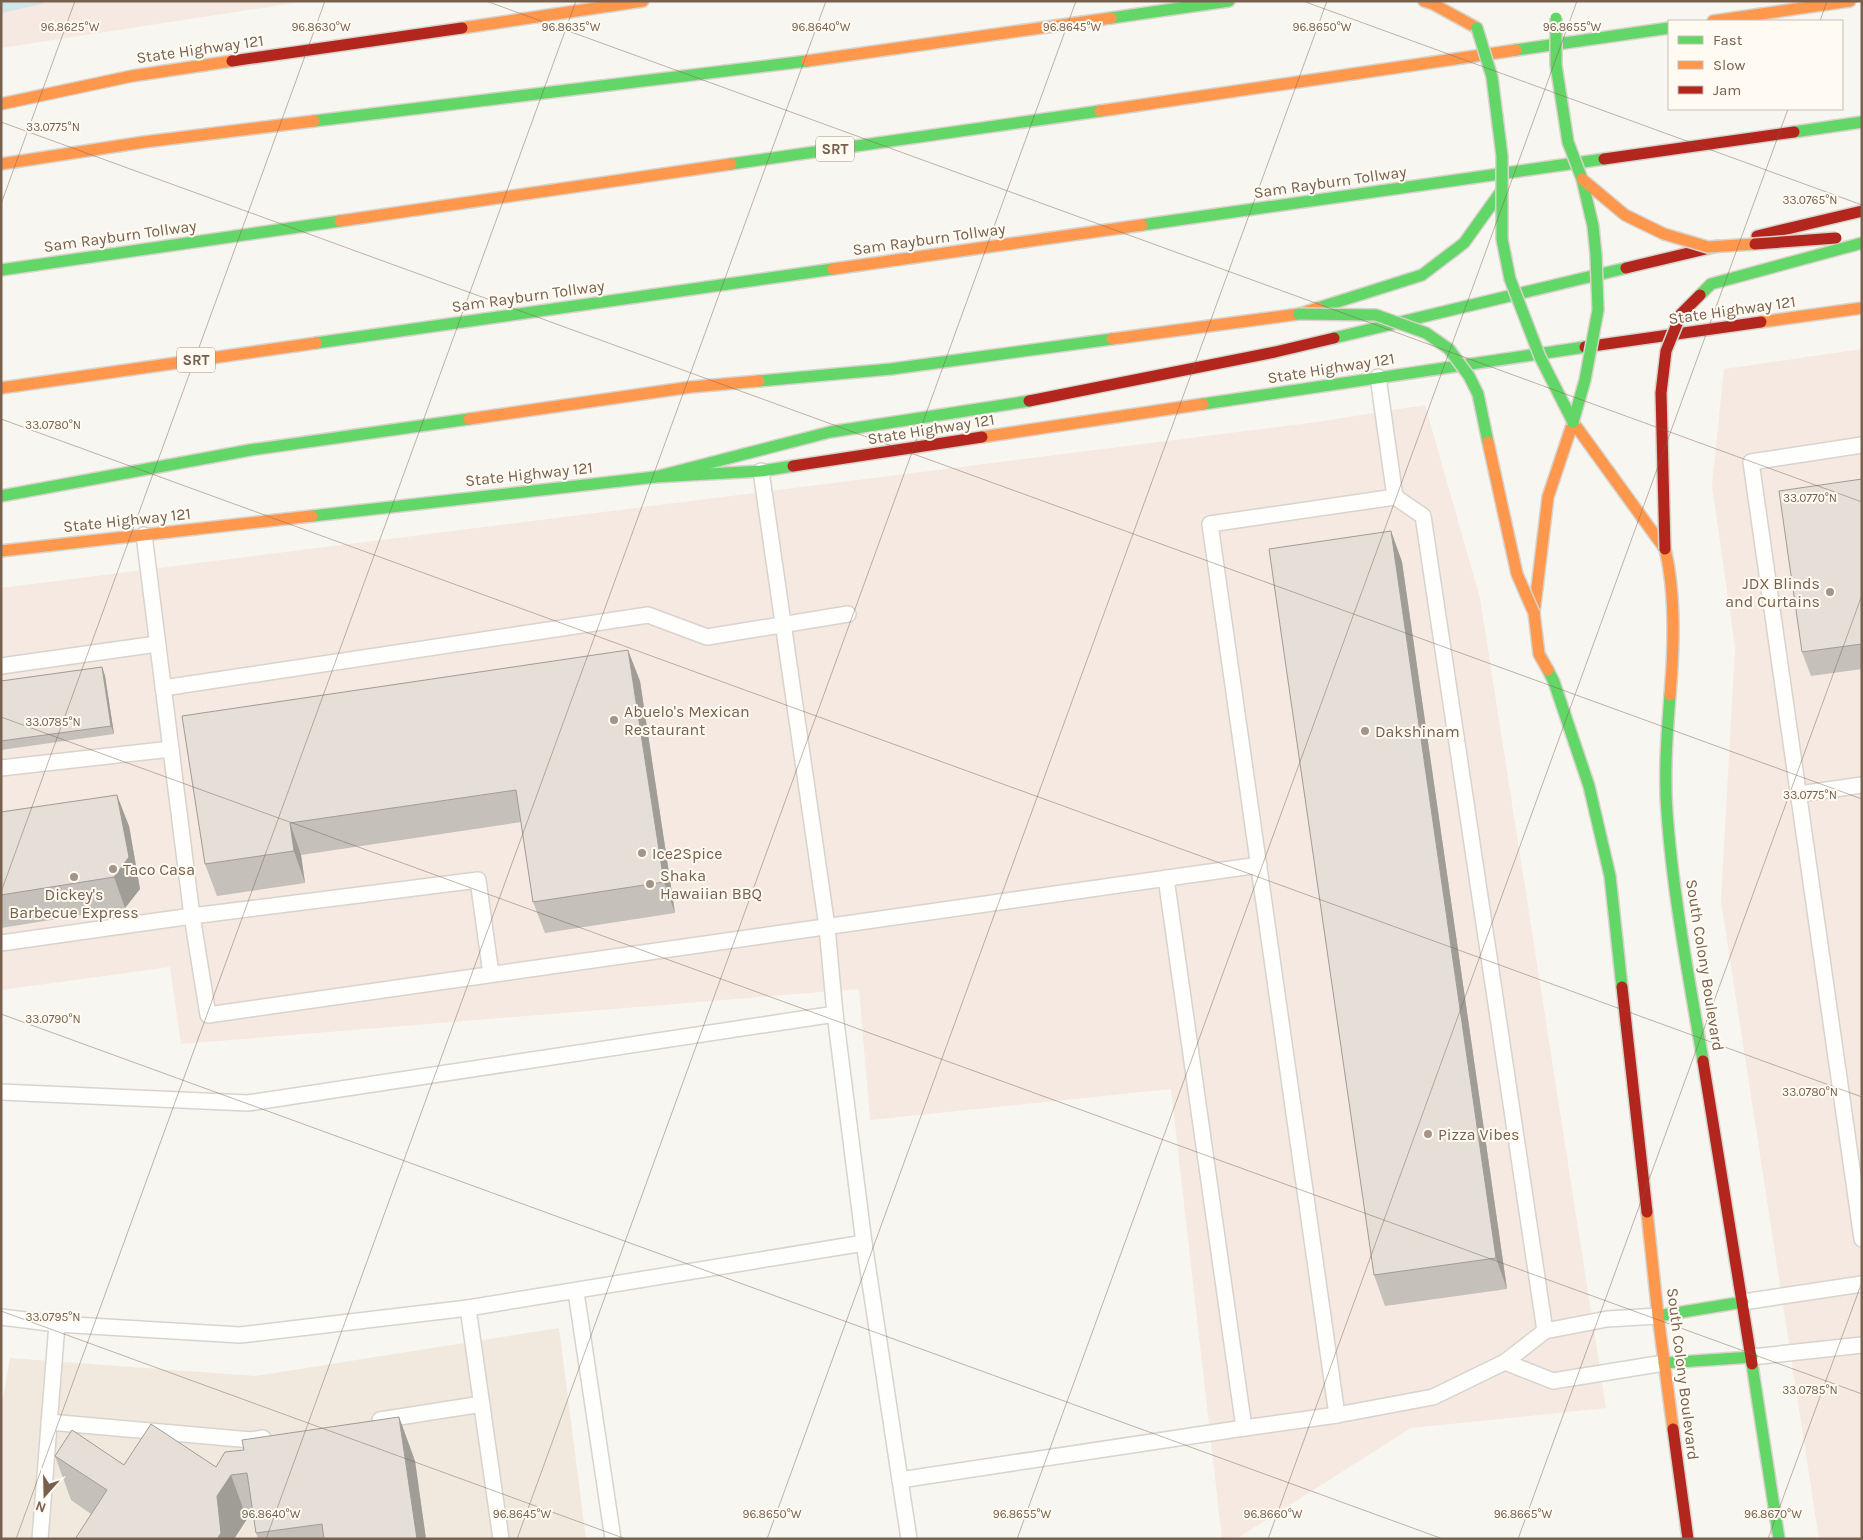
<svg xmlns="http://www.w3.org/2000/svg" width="1863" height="1540" viewBox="0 0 1863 1540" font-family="Karla,sans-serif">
<rect width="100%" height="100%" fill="#f8f6f0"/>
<path fill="#f1e9de" d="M 559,1328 L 586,1539 L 1,1539 L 1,1409 L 10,1358 L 255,1376 Z"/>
<g fill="#f5e9e1">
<path d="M 1,1 L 307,1 L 1,48 Z"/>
<path d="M 1862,349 L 1862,1539 L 1819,1539 L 1721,901 L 1735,648 L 1712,485 L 1724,369 Z"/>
<path d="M 1425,405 L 1480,598 L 1606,1408 L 1411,1428 L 1236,1539 L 1222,1539 L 1171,1089 L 870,1120 L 859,989 L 181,1044 L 170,967 L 1,990 L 1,588 L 1317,422 Z"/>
</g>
<path fill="#d1e6e9" d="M 1,1 L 46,1 L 42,4 L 1,13 Z"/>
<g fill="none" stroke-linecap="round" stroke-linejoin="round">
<g stroke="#d8d3cd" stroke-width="18">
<g id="lane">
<path d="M 1862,445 L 1751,462 L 1862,1239"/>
<path d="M 761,471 L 827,927 L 835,1014"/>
<path d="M 1395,497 L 1423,516 L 1545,1331"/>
<path d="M 144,535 L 192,916 L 208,1015 L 1259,865"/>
<path d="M 1,666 L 157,644"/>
<path d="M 163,688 L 648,615 L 707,637 L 848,614"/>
<path d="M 1,768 L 171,749"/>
<path d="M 1799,794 L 1862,785"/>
<path d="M 1166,878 L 1244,1428 L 1337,1415 L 1433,1397 L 1505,1362 L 1545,1331 L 1607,1319 L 1658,1316"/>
<path d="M 1,943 L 192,916 L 478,880 L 491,974"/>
<path d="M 1,1092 L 248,1103 L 835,1014 L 864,1243"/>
<path d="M 576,1292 L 613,1539"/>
<path d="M 1743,1302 L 1862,1284"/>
<path d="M 468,1308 L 501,1539"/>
<path d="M 1,1317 L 57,1324 L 240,1335 L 468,1308 L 864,1243 L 909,1539"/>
<path d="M 1752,1357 L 1862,1345"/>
<path d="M 1505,1362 L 1553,1381 L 1664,1363"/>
<path d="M 1337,1415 L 1210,524 L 1395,497 L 1378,377"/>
<path d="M 380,1420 L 482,1404"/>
<path d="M 49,1422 L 251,1440 L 263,1438"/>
<path d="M 900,1480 L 1244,1428"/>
<path d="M 40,1539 L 57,1324"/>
</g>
</g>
<g stroke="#d8d3cc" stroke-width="14">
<g id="fast">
<path d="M 1111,18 L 1229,1"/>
<path d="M 1516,50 L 1669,28"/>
<path d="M 314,121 L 807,61"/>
<path d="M 1794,132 L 1862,122"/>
<path d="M 731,164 L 1100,111"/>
<path d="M 1142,225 L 1604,159"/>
<path d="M 1,270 L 340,221"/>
<path d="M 1318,308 L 1422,275 L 1464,243 L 1502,190"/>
<path d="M 1334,338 L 1626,268"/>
<path d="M 316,343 L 833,269"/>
<path d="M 759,381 L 891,369 L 1112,339"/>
<path d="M 1203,404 L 1585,347"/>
<path d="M 655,477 L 830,432 L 1029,401"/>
<path d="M 1,496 L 250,450 L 469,419"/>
<path d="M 312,516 L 655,477 L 761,471 L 793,466"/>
<path d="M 1548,670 L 1554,682 L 1589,786 L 1610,876 L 1622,987"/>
<path d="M 1670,695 C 1667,734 1664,774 1667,813 C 1673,896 1689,978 1703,1061"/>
<path d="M 1658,1316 L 1743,1302"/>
<path d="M 1664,1363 L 1752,1357"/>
<path d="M 1752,1364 L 1779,1539"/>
</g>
</g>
<g stroke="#d8d3cc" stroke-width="14">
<g id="slow">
<path d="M 1424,1 L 1433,4 L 1477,28"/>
<path d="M 1713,21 L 1850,1"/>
<path d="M 462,28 L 643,1"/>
<path d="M 807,61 L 1111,18"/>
<path d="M 1,104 L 132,76 L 232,61"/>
<path d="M 1100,111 L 1516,50"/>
<path d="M 1,164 L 144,142 L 314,121"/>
<path d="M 340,221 L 731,164"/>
<path d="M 833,269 L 1142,225"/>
<path d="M 1761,322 L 1862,308"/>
<path d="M 1112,339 L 1299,314 L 1318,308"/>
<path d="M 1,388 L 316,343"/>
<path d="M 469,419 L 691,387 L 759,381"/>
<path d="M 1573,422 L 1665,549 C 1676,594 1674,649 1670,695"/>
<path d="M 982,437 L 1203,404"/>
<path d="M 1,551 L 312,516"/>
<path d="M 1548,670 L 1539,654 L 1534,613 L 1548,497 L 1573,422"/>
<path d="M 1647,1212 L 1658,1316 L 1673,1429"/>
</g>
</g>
<g stroke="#d8d3cc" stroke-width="14">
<g id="jam">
<path d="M 232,61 L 462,28"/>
<path d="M 1604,159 L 1794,132"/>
<path d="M 1757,236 L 1862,211"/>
<path d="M 1626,268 L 1718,246"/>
<path d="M 1585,347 L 1761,322"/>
<path d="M 1029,401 L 1275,352 L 1334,338"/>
<path d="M 793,466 L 982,437"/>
<path d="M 1622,987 L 1647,1212"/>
<path d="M 1703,1061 L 1752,1364"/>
<path d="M 1673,1429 L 1688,1539"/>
</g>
</g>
<use href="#lane" stroke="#fefefd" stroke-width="15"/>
<use href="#fast" stroke="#63d668" stroke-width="11"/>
<use href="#slow" stroke="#ff974d" stroke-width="11"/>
<use href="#jam" stroke="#b3261e" stroke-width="11"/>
<g stroke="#d8d3cc" stroke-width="14" stroke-linecap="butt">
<g id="fast-bridge">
<path d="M 1556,18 L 1556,65 L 1568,142 L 1582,179 L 1593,226 L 1596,255 L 1598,310 L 1585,380 L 1573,422"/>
<path d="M 1477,28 L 1492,77 L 1502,156 L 1502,239 L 1510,279 L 1540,357 L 1573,422"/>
<path d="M 1700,295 L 1711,284 L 1862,243"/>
<path d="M 1299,314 L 1376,315 L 1426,333 L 1449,349 L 1469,376 L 1478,394 L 1488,442"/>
</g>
</g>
<g stroke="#d8d3cc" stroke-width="14" stroke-linecap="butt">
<g id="slow-bridge">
<path d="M 1582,179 L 1625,215 L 1664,234 L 1708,247 L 1755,244"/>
<path d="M 1488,442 L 1517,574 L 1534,613"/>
</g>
</g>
<g stroke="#d8d3cc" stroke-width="14" stroke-linecap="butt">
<g id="jam-bridge">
<path d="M 1755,244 L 1836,238"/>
<path d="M 1665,549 L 1661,393 L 1666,351 L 1681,314 L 1700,295"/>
</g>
</g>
<use href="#fast-bridge" stroke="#63d668" stroke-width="11"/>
<use href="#slow-bridge" stroke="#ff974d" stroke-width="11"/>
<use href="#jam-bridge" stroke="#b3261e" stroke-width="11"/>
</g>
<g fill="#c5c0b9">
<path d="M 1862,479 L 1862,669 L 1811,676 L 1802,652 Z"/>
<path d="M 1391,531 L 1402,562 L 1507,1289 L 1385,1306 L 1374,1275 Z"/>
<path d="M 102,667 L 105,676 L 114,734 L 1,750 L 1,681 Z"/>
<path d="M 640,681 L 675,913 L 545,933 L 533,902 L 521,822 L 301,855 L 305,883 L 217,896 L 205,864 L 182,716 Z"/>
<path d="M 1,812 L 129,826 L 140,889 L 125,908 L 1,928 Z"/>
<path d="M 399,1417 L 415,1461 L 426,1539 L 258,1539 L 256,1533 L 254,1518 L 247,1519 L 234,1539 L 75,1539 L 91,1514 L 71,1500 L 55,1456 L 124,1465 L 216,1467 L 244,1450 Z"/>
</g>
<g fill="#a09c96">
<path d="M 1391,531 L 1402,562 L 1507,1289 L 1496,1258 Z"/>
<path d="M 628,650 L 640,681 L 675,913 L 664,882 Z"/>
<path d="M 102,667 L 105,676 L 114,734 L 111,726 Z"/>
<path d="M 117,795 L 129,826 L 140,889 L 125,908 L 114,877 Z"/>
<path d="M 290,823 L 301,855 L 305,883 L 294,851 Z"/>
<path d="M 399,1417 L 415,1461 L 426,1539 L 417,1539 Z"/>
<path d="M 231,1475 L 247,1519 L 234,1539 L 217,1539 L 217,1496 Z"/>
</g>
<g fill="#e5dfd7" stroke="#a09c96">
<path d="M 1862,479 L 1862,644 L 1802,652 L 1779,491 Z"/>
<path d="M 1391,531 L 1496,1258 L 1374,1275 L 1269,549 Z"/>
<path d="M 628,650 L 664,882 L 533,902 L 516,790 L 290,823 L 294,851 L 205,864 L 182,716 Z"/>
<path d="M 102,667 L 111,726 L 1,741 L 1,681 Z"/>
<path d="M 117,795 L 129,857 L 114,877 L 1,895 L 1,812 Z"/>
<path d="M 399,1417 L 417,1539 L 324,1539 L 322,1524 L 256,1533 L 247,1473 L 231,1475 L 217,1496 L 221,1533 L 217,1539 L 75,1539 L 107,1490 L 55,1456 L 72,1430 L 124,1465 L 151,1424 L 216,1467 L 225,1452 L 244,1450 L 242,1440 Z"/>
</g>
<path fill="none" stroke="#78604e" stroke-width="1" stroke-opacity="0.45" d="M 486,1 L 1862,502M 1303,1 L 1862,205M 1820,21 L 1827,1M 1,122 L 1862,799M 1,204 L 75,1M 1,419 L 1862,1097M 1,717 L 1862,1394M 1,892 L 325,1M 1,1014 L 1443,1539M 1,1311 L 626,1539M 16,1539 L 576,1M 266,1539 L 826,1M 517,1539 L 1076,1M 767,1539 L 1327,1M 1017,1539 L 1577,1M 1268,1539 L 1788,109M 1518,1539 L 1862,595M 1768,1539 L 1862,1282"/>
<g fill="#a59487" stroke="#fffbf3" stroke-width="2">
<circle cx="1830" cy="592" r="5"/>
<circle cx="614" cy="720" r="5"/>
<circle cx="1365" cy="731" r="5"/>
<circle cx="642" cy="853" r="5"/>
<circle cx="113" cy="869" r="5"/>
<circle cx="74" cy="877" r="5"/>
<circle cx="650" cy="884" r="5"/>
<circle cx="1428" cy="1134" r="5"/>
</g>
<g text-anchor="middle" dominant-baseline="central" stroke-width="4" stroke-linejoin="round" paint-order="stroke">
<g fill="#fffbf3" stroke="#a08e80" stroke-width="1">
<rect x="816" y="136.5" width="38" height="25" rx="4"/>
<rect x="177" y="347.5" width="38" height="25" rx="4"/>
</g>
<g font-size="15" font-weight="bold" fill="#78604e">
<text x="835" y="149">SRT</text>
<text x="196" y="360">SRT</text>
</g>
<g font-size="16" fill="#78604e" stroke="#fffbf3">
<text transform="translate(200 49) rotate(-8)">State Highway 121</text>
<text transform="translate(1330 182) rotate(-8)">Sam Rayburn Tollway</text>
<text transform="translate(120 236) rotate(-8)">Sam Rayburn Tollway</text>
<text transform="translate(929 239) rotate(-8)">Sam Rayburn Tollway</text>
<text transform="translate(528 296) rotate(-8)">Sam Rayburn Tollway</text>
<text transform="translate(1732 310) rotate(-8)">State Highway 121</text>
<text transform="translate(1331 368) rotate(-9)">State Highway 121</text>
<text transform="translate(931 429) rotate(-9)">State Highway 121</text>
<text transform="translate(529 474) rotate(-6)">State Highway 121</text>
<text transform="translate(127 520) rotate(-6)">State Highway 121</text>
<text transform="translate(1705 965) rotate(81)">South Colony Boulevard</text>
<text transform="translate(1683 1374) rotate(83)">South Colony Boulevard</text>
</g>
<g font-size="16" fill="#78604e" stroke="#fffbf3" text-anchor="start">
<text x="1820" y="583" text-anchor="end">JDX Blinds<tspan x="1820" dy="18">and Curtains</tspan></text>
<text x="624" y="711">Abuelo's Mexican<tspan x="624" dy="18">Restaurant</tspan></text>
<text x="1375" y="731">Dakshinam</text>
<text x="652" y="853">Ice2Spice</text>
<text x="123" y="869">Taco Casa</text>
<text x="660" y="875">Shaka<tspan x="660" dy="18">Hawaiian BBQ</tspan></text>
<text x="74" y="894" text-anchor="middle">Dickey's<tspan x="74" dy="18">Barbecue Express</tspan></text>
<text x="1438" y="1134">Pizza Vibes</text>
</g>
</g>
<g font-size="12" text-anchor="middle" fill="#78604e" stroke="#fffbf3" stroke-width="4" stroke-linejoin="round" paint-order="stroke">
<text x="70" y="31">96.8625°W</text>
<text x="321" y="31">96.8630°W</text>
<text x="571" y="31">96.8635°W</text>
<text x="821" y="31">96.8640°W</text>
<text x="1072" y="31">96.8645°W</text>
<text x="1322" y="31">96.8650°W</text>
<text x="1572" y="31">96.8655°W</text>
<text x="53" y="131">33.0775°N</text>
<text x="1810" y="204">33.0765°N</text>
<text x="53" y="429">33.0780°N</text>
<text x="1810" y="502">33.0770°N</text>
<text x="53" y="726">33.0785°N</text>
<text x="1810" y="799">33.0775°N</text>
<text x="53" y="1023">33.0790°N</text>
<text x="1810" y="1096">33.0780°N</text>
<text x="53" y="1321">33.0795°N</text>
<text x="1810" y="1394">33.0785°N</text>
<text x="271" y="1518">96.8640°W</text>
<text x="522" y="1518">96.8645°W</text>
<text x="772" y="1518">96.8650°W</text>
<text x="1022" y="1518">96.8655°W</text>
<text x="1273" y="1518">96.8660°W</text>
<text x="1523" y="1518">96.8665°W</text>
<text x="1773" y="1518">96.8670°W</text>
</g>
<rect width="1863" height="1540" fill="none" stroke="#78604e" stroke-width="5"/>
<rect x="1668" y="20" width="175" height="90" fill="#fffbf3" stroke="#c9bdb1"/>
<rect x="1678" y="36" width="25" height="8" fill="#63d668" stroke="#c9bdb1"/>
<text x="1713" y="45" font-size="15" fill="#78604e">Fast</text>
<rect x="1678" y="61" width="25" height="8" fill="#ff974d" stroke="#c9bdb1"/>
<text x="1713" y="70" font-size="15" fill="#78604e">Slow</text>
<rect x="1678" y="86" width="25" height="8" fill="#b3261e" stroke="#c9bdb1"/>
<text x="1713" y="95" font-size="15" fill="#78604e">Jam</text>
<g transform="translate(45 1495) rotate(200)" stroke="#fffbf3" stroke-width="4" paint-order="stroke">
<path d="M0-4L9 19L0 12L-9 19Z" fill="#78604e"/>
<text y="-8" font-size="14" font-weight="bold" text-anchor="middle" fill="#78604e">N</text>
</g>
</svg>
